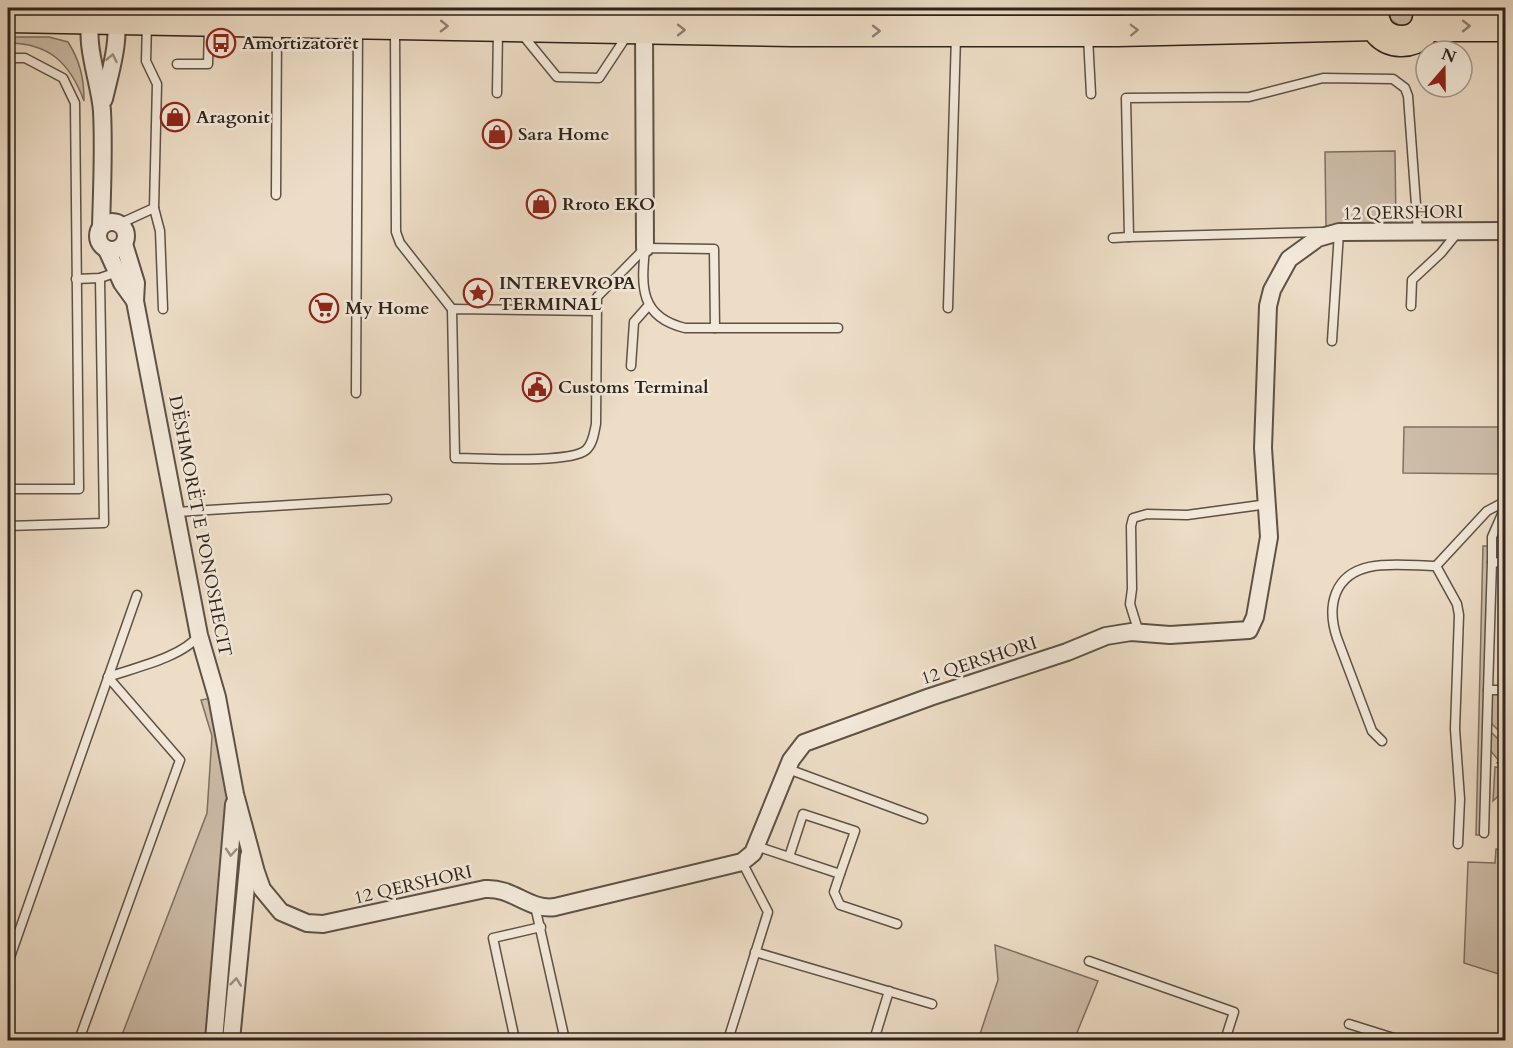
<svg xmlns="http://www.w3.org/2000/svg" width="1513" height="1048" viewBox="0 0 1513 1048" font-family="Cardo,serif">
<rect width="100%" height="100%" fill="#edddc6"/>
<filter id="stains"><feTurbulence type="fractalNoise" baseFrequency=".00333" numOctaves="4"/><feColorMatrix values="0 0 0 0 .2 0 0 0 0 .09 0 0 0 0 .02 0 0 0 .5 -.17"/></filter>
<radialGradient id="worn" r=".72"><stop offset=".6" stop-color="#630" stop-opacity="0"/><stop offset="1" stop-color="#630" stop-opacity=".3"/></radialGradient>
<g fill="#cdbda9" stroke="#7e7062" stroke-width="1.5">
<path d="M 1391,8 L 1413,8 C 1418,24 1400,32 1390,18 Z"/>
<path d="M 8,37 L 49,37 L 68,42 C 80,61 84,78 84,101 C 70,63 49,43 8,43 Z"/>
<path d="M 1395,151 L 1396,226 L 1326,227 L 1325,152 Z"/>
<path d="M 1404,427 L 1500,427 L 1501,474 L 1403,473 Z"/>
<path d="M 1483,546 L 1489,546 L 1481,835 L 1476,835 Z"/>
<path d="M 1505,577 L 1505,682 L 1500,674 L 1500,663 Z"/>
<path d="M 1491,694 L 1505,694 L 1505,737 L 1490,722 Z"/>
<path d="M 217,697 L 252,851 L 229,1040 L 120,1040 L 207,813 L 212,736 L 201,700 Z"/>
<path d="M 1490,731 L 1505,746 L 1505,768 L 1489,749 Z"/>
<path d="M 1495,767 L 1500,768 L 1505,776 L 1506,789 L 1493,801 Z"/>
<path d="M 1496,849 L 1505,850 L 1505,976 L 1464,963 L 1468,862 L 1495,863 Z"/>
<path d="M 995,945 L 1098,981 L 1074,1040 L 978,1040 L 998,980 Z"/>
</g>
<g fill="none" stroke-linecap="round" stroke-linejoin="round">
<g stroke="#5e5246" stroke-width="11">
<g id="lane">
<path d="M 395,29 L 396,232 L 400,243 L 452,309"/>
<path d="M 521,33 L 557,77 L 599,78 L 628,34"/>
<path d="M 1088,37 L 1091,94"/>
<path d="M 8,58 L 25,58 L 63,78 L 75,103 L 79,489 L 8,489"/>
<path d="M 177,64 L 208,64 L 209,27"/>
<path d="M 497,93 L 498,30"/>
<path d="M 276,195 L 277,26"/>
<path d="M 154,208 L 160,231 L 163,309"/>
<path d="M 119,224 L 154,208 L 157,84 L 146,61 L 147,23"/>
<path d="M 1321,232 L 1129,237 L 1126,98 L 1249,97 L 1323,78 L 1393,79 L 1405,88 L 1408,96 L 1418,232"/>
<path d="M 1113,238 L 1129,237"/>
<path d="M 645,249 C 641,287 640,317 685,328 L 838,328"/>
<path d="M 76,279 L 100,278 L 120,271"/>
<path d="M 1411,306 L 1412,280 L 1441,253 L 1458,232"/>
<path d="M 948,308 L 956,36"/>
<path d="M 596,311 L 452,309 L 455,458 C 479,458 570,464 586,450 C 593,444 594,433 596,424 L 597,297 L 645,248 L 714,249 L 715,328"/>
<path d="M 1332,341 L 1339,232 L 1337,232"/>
<path d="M 631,366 L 634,322 L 649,305"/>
<path d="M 356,393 L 358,27"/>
<path d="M 177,512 L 387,499"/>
<path d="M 8,526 L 104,523 L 100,278"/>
<path d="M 1492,562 L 1492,537 L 1506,505"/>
<path d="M 1506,563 L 1492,562 L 1488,690 L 1506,690"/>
<path d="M 1436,566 L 1487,511 L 1506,501"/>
<path d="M 1139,633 L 1130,604 L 1132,589 L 1131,526 L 1133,518 L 1147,514 L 1187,515 L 1268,504"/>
<path d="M 108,677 C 134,668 183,657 199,635"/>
<path d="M 1382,741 L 1372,731 L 1337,638 C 1332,623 1330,608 1336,593 C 1351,555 1404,566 1436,566 L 1457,604 L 1459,615 L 1455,729 L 1460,799 L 1458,844"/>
<path d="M 788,769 L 923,819"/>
<path d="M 1484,833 L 1488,690"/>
<path d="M 756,846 L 840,874 L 855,831 L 803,814 L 789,857"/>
<path d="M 840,874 L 834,892 L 840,905 L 897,924"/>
<path d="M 535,906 L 565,1040"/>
<path d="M 755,952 L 932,1004"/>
<path d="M 1089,961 L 1234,1012 L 1225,1040"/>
<path d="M 8,963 L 137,595"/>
<path d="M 1349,1024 L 1400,1040"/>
<path d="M 79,1040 L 180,760 L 108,677"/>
<path d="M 515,1040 L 493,938 L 541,927"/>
<path d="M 728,1040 L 768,912 L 742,862"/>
<path d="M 874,1040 L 889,991"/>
</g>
</g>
<g stroke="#5e5246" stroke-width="20">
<g id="street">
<path d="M 93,11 C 82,41 100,81 102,111 C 104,150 102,189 101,227"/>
<path d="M 644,30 L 645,248"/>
<path d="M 104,99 C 109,77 123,32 113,13"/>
<circle cx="112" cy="236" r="14"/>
<path d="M 124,244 L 136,283 L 135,301 L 199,635 L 217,697 L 235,794 L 256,872 L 262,889 L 281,912 L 307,923 L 323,924 L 485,889 C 513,887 529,911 555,907 L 742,862 L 753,853 L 791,760 L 804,743 L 930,697 L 1067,652 L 1106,636 L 1131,632 L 1170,635 L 1249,630 L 1255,617 L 1269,537 L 1263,448 L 1268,306 L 1272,290 L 1289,259 L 1318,238 L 1339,232 L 1506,231"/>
<path d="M 107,250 L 122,283 L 135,301"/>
<path d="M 214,1040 L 234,804"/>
<path d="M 231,1040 L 249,856"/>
</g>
</g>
<g stroke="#2e231c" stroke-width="33">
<g id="highway">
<path d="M 1374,8 C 1367,50 1434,54 1428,8"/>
<path d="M 8,17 L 792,31 L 1118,31 L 1376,25"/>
<path d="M 1427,26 L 1506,26"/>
</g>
</g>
<g stroke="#2e231c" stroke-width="2" stroke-dasharray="1.5 3" stroke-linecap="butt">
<path d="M 1498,735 L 1506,741"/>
<path d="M 1497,762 L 1506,773"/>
</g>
<use href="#lane" stroke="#f3e9da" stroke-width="8"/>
<use href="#street" stroke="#f3e9da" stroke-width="16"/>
<use href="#highway" stroke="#edddc6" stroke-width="30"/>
</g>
<defs><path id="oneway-chevron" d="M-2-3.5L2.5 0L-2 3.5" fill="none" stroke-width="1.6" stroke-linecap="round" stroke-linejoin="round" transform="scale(1.5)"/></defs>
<g stroke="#8e8071">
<use href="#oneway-chevron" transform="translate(444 26) rotate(1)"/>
<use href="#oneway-chevron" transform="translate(1466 26)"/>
<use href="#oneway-chevron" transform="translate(681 30)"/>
<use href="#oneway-chevron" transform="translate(1134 30) rotate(-2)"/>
<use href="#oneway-chevron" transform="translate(876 31)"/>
</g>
<g stroke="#9a9084">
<use href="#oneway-chevron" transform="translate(112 58) rotate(-79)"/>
<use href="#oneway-chevron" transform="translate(231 852) rotate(94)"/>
<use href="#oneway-chevron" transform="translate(236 982) rotate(-84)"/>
</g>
<defs>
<g id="bus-ring" transform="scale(1.5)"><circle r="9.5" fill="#f3e9da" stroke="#8f2418" stroke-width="1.5"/><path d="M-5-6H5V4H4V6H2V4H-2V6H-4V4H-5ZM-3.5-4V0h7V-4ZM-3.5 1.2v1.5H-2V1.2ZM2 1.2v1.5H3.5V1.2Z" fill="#8f2418"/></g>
<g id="shop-ring" transform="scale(1.5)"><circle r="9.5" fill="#f3e9da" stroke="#8f2418" stroke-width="1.5"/><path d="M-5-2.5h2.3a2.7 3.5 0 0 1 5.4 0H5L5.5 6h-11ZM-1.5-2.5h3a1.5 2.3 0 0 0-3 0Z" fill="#8f2418"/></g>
<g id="sight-ring" transform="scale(1.5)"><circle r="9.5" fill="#f3e9da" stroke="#8f2418" stroke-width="1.5"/><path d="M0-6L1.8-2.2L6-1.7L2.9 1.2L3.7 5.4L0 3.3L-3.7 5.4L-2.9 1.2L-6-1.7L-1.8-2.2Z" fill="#8f2418"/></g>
<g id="supermarket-ring" transform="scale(1.5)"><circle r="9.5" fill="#f3e9da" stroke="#8f2418" stroke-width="1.5"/><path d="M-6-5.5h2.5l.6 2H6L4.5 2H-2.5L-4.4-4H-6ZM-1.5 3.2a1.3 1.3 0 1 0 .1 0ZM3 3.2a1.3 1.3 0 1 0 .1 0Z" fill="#8f2418"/></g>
<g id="civic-ring" transform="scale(1.5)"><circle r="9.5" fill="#f3e9da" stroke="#8f2418" stroke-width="1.5"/><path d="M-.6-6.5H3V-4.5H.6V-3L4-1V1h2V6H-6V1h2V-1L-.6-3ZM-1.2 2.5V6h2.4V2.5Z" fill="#8f2418"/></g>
</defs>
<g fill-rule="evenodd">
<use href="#bus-ring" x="221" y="43"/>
<use href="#shop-ring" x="175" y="117"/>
<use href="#shop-ring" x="497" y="134"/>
<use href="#shop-ring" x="541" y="204"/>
<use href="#sight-ring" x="478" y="293"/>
<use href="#supermarket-ring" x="324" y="308"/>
<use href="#civic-ring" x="537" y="387"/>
</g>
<g text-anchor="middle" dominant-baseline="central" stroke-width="5" stroke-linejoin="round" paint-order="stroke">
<g font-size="18" font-weight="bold" fill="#2e231c" stroke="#f3e9da" text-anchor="start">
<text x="242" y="43">Amortizatorët</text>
<text x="196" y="117">Aragonit</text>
<text x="518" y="134">Sara Home</text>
<text x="562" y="204">Rroto EKO</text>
<text x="499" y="283">INTEREVROPA<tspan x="499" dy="21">TERMINAL</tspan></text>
<text x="345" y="308">My Home</text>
<text x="558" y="387">Customs Terminal</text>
</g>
<g font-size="18" fill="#2e231c" stroke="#f3e9da">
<text transform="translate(1403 213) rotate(-1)">12 QERSHORI</text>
<text transform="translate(200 526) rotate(79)">DËSHMORËT E PONOSHECIT</text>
<text transform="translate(979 661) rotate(-18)">12 QERSHORI</text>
<text transform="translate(413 885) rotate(-13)">12 QERSHORI</text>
</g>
</g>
<rect width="1513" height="1048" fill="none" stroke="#edddc6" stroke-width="30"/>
<rect x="9" y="9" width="1495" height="1030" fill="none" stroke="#2e231c" stroke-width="3"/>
<rect x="15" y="15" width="1483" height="1018" fill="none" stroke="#2e231c" stroke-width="1.5"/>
<g transform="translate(1444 69) rotate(20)"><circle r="28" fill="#f3e9da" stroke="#a49a8e" stroke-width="1.5"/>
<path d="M0-4.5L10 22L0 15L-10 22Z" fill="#8f2418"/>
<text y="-9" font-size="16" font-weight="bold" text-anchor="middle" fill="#2e231c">N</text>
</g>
<rect width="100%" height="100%" filter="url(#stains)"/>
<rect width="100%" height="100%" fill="url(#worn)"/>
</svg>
